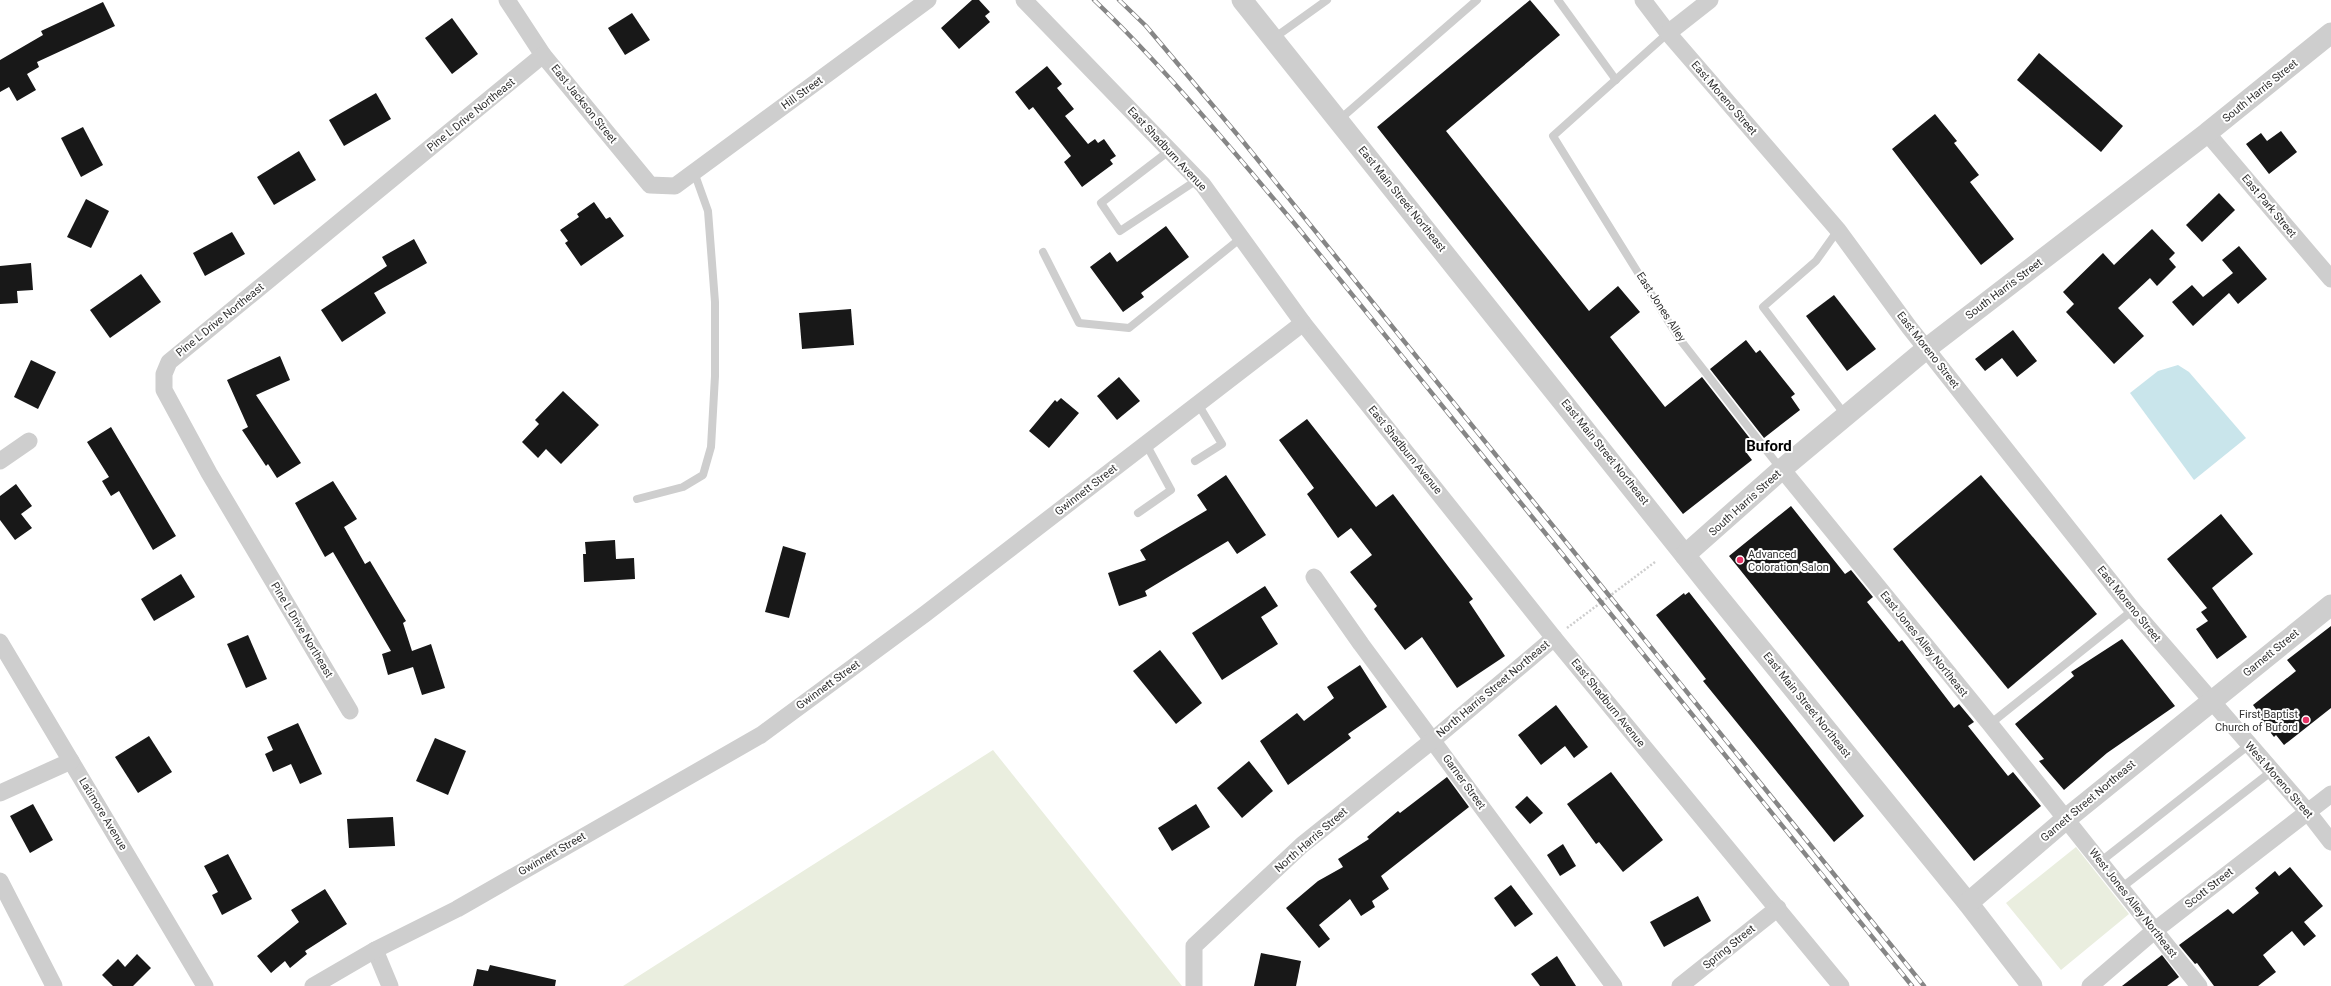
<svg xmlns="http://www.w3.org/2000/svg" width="2331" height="986" viewBox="0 0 2331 986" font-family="Roboto,sans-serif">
<rect width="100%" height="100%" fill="#fff"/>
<g fill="#eaeedf">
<path d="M 993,750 L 1182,986 L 623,986 Z"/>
<path d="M 2076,847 L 2129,914 L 2061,970 L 2006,903 Z"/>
</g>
<path fill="#c9e5eb" d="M 2178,365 L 2189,372 L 2246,438 L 2194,480 L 2130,393 L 2158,371 Z"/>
<g fill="#181818">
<path d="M 972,0 L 979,0 L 990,12 L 985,16 L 990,22 L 959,49 L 941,28 Z"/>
<path d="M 1530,0 L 1560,35 L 1446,131 L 1589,311 L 1618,286 L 1640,312 L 1610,337 L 1665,407 L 1702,377 L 1755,445 L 1746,452 L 1752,460 L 1683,514 L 1377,127 Z"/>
<path d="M 103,2 L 115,26 L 37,62 L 39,67 L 27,74 L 36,90 L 17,101 L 9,87 L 0,92 L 0,60 L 43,35 L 41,31 Z"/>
<path d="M 632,13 L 650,40 L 625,55 L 608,28 Z"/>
<path d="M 452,18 L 478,54 L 452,74 L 425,38 Z"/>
<path d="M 2039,53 L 2123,126 L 2101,152 L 2017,80 Z"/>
<path d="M 1047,66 L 1062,84 L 1057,88 L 1074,109 L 1065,116 L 1088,144 L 1095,139 L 1098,143 L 1104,139 L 1116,156 L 1110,160 L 1113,164 L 1082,187 L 1064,162 L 1071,156 L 1033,107 L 1029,110 L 1015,92 Z"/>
<path d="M 376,93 L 391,119 L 344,146 L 329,120 Z"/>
<path d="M 1935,114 L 1957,141 L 1954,143 L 1979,175 L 1970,182 L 2014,239 L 1981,265 L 1892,149 Z"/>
<path d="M 83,127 L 103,165 L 81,177 L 61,138 Z"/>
<path d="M 2281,131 L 2297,152 L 2269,174 L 2246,144 L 2261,133 L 2267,141 Z"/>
<path d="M 299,151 L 316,180 L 274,205 L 257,177 Z"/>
<path d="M 2219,193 L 2235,210 L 2202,242 L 2186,225 Z"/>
<path d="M 86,199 L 109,211 L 91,248 L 67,237 Z"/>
<path d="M 594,202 L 606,219 L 610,217 L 624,236 L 581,266 L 565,243 L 568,241 L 560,230 L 579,217 L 577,214 Z"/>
<path d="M 1166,226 L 1189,257 L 1141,293 L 1144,297 L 1123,312 L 1090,267 L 1110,252 L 1117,262 Z"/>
<path d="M 2152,229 L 2175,253 L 2169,259 L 2176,267 L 2157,286 L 2150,278 L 2118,308 L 2144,336 L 2114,364 L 2066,312 L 2074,304 L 2063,292 L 2103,253 L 2114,265 Z"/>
<path d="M 232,232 L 245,254 L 205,276 L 193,253 Z"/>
<path d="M 414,239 L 427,263 L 374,293 L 386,313 L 342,342 L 321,310 L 387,266 L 382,257 Z"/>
<path d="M 2239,246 L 2267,279 L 2238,304 L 2229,293 L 2193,326 L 2172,302 L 2192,285 L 2203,297 L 2233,273 L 2222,260 Z"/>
<path d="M 31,263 L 33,290 L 17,291 L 18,303 L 0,304 L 0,266 Z"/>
<path d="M 141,274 L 161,302 L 110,338 L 90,310 Z"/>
<path d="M 1834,295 L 1876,349 L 1847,371 L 1806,316 Z"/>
<path d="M 851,309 L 854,345 L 802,349 L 799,313 Z"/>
<path d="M 2013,330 L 2037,361 L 2017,377 L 2002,358 L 1985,371 L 1975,359 Z"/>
<path d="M 1746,340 L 1756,353 L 1760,350 L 1795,394 L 1791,397 L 1800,410 L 1764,438 L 1710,369 Z"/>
<path d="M 280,356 L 290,380 L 256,395 L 301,463 L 277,478 L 268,464 L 266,466 L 242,430 L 248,427 L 227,380 Z"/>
<path d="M 31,360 L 56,372 L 38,409 L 14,397 Z"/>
<path d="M 1119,377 L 1140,401 L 1117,420 L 1097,396 Z"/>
<path d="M 563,391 L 599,425 L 561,464 L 546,449 L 538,458 L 522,442 L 539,424 L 535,420 Z"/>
<path d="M 1061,398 L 1079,413 L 1049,448 L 1029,431 L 1055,400 L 1057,402 Z"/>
<path d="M 1307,419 L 1376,507 L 1393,494 L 1473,599 L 1469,602 L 1505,656 L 1457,688 L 1422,637 L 1405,650 L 1374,609 L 1377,606 L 1350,572 L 1372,555 L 1351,528 L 1338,538 L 1307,494 L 1314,488 L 1279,440 Z"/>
<path d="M 111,427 L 176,536 L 153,550 L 119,491 L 111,496 L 102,481 L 109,477 L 87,442 Z"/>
<path d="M 1226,475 L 1266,535 L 1237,554 L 1228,541 L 1145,591 L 1147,596 L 1119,606 L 1108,573 L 1146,560 L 1140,550 L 1207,510 L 1197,495 Z"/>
<path d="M 1981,475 L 2097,614 L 2008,689 L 1893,549 Z"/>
<path d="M 333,481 L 357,519 L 344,527 L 365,564 L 370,561 L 406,621 L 403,623 L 412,651 L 431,644 L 445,688 L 422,695 L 413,667 L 388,675 L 382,654 L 391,651 L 333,552 L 325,557 L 295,503 Z"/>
<path d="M 16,484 L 32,506 L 21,514 L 32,528 L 15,540 L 0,520 L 0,496 Z"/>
<path d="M 1791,506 L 1845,574 L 1851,570 L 1873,597 L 1867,602 L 1899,642 L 1902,640 L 1954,708 L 1959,704 L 1974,722 L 1968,726 L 2008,776 L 2013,772 L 2041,806 L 1974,861 L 1729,556 Z"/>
<path d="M 2221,514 L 2253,554 L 2212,588 L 2247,637 L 2217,659 L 2196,629 L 2208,621 L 2201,612 L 2207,608 L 2167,559 Z"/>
<path d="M 615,540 L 616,559 L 634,558 L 635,579 L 584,582 L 583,554 L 586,554 L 585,542 Z"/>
<path d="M 783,546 L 806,553 L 789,618 L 765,612 Z"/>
<path d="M 181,574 L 195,597 L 154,621 L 141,599 Z"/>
<path d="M 1265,586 L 1278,606 L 1261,617 L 1278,644 L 1222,680 L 1192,633 Z"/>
<path d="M 1689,592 L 1864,816 L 1834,842 L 1703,681 L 1706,679 L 1656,615 L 1684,593 L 1685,595 Z"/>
<path d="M 2331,626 L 2331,708 L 2284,745 L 2276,735 L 2274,737 L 2257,715 L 2259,713 L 2253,705 L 2296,671 L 2287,660 Z"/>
<path d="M 248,635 L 267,679 L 246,688 L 227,644 Z"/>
<path d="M 2122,639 L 2175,706 L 2107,753 L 2064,790 L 2039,761 L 2044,759 L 2015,724 L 2074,676 L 2071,672 Z"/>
<path d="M 1160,650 L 1202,703 L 1176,724 L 1133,671 Z"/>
<path d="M 1360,665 L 1387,707 L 1348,734 L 1351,738 L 1288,785 L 1260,741 L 1297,713 L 1304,721 L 1334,698 L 1327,687 Z"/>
<path d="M 1556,705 L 1588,747 L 1574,758 L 1565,746 L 1541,765 L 1518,735 Z"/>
<path d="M 298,723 L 322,774 L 300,784 L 291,764 L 273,772 L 265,754 L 273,750 L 267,737 Z"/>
<path d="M 149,736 L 172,772 L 138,793 L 115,757 Z"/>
<path d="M 435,738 L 466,751 L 448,795 L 416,781 Z"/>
<path d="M 1249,761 L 1273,791 L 1242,818 L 1217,788 Z"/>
<path d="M 1611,772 L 1663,840 L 1623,872 L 1599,842 L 1596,844 L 1567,804 Z"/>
<path d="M 1447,777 L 1469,807 L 1381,876 L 1389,889 L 1372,901 L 1375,907 L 1361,916 L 1350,899 L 1319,925 L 1330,939 L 1319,948 L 1286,908 L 1318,881 L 1343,867 L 1338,859 L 1369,839 L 1367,837 L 1398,811 L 1400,813 Z"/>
<path d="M 1527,796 L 1543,813 L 1530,824 L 1515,807 Z"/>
<path d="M 33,804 L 53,840 L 30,853 L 10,816 Z"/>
<path d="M 1196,804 L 1210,827 L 1172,851 L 1158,828 Z"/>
<path d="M 393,817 L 395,846 L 349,848 L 347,819 Z"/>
<path d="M 1563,844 L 1576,866 L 1560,876 L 1547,855 Z"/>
<path d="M 228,854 L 252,899 L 222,915 L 212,895 L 218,892 L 204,866 Z"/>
<path d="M 2290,867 L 2323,906 L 2304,922 L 2316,936 L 2304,946 L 2292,931 L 2263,955 L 2276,972 L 2258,986 L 2214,986 L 2197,963 L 2195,964 L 2179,945 L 2228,909 L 2233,914 L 2259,893 L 2255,888 L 2275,871 L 2279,876 Z"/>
<path d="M 1511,885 L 1533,914 L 1515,927 L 1494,898 Z"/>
<path d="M 325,889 L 347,924 L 305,951 L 307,954 L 290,968 L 285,961 L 271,973 L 257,956 L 299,922 L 291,910 Z"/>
<path d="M 1698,896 L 1711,921 L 1664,947 L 1650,922 Z"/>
<path d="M 1261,953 L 1301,961 L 1296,986 L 1254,986 Z"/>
<path d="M 137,954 L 151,968 L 133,986 L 113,986 L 102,975 L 118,959 L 125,967 Z"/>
<path d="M 2162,955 L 2179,977 L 2167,986 L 2122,986 Z"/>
<path d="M 1557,956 L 1576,986 L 1540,986 L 1531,974 Z"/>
<path d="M 490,965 L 556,980 L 555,986 L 473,986 L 477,969 L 488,971 Z"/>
</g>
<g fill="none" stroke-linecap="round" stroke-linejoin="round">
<path stroke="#cecece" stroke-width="2.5" stroke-dasharray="2 2" stroke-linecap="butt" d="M 1567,628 L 1655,562"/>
<g stroke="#cecece" stroke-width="8">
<path d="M 1558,0 L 1616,80"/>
<path d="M 1668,33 L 1553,136 L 1678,337 L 1781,469"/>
<path d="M 1274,38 L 1327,0"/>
<path d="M 1339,120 L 1477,0"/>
<path d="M 1169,151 L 1101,203 L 1120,231 L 1197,180"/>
<path d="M 1838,230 L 1816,261 L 1763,307 L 1846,416"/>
<path d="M 1043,252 L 1079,323 L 1129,328 L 1241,238"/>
<path d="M 1195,461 L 1222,444 L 1198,404"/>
<path d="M 637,499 L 683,487 L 703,475 L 711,447 L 715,376 L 715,302 L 708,211 L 694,172"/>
<path d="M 1138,513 L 1171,490 L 1146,444"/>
<path d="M 1990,724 L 2133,610"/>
<path d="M 2100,862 L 2249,745"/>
<path d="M 2121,888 L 2272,771"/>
</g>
<g stroke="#cecece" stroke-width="17">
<path d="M 507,0 L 543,55 L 650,185 L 675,186 L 928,0"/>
<path d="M 1024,0 L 1203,185 L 1303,323 L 1554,638 L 1841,986"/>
<path d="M 1643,0 L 1668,33 L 1838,230 L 1909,327 L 2133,610 L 2307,811 L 2331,842"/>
<path d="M 1668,33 L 1710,0"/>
<path d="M 2207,133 L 2331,279"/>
<path d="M 0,461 L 29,441"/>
<path d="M 1782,469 L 1990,724 L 2199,986"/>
<path d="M 1314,577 L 1361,644 L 1614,986"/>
<path d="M 0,642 L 205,986"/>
<path d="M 350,711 L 209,473 L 164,390 L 164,374 L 169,362 L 543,55"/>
<path d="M 0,793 L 71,761"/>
<path d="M 0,881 L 54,986"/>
<path d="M 375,950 L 390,986"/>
<path d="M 313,986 L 375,950 L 457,909 L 761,735 L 925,614 L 1303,323"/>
<path d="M 1194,986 L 1194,946 L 1302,845 L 1433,740 L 1554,638"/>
<path d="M 1680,986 L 1778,908"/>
<path d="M 2090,986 L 2154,931 L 2331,794"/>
</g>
<g stroke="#cecece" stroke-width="21">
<path d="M 1242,0 L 1708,584 L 1968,903 L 2032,986"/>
<path d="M 1685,555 L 1782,469 L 1926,349 L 2207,133 L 2331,33"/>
<path d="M 1968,903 L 2066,819 L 2331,605"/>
</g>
<g stroke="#868686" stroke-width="4.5">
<g id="rail">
<path d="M 1094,0 C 1168,71 1233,151 1299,229 L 1912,986"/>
<path d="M 1119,0 L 1146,26 L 1241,139 L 1924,986"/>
</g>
</g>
<use href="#rail" stroke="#fff" stroke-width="3" stroke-dasharray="9" stroke-linecap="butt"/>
</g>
<g fill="#e83366" stroke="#fff" stroke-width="1.5">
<circle cx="1740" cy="560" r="4"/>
<circle cx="2306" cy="720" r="4"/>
</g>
<g text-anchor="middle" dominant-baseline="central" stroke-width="4" stroke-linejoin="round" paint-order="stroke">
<g font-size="11" fill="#313131" stroke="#fff">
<text transform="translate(2260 91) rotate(-39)">South Harris Street</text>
<text transform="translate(802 93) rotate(-36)">Hill Street</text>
<text transform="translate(1724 98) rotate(49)">East Moreno Street</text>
<text transform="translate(584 104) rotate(51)">East Jackson Street</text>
<text transform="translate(471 115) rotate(-39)">Pine L Drive Northeast</text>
<text transform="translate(1167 149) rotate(47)">East Shadburn Avenue</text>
<text transform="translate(1402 199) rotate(51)">East Main Street Northeast</text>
<text transform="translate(2269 206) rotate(50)">East Park Street</text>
<text transform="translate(2004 289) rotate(-37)">South Harris Street</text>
<text transform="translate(1661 307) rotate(57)">East Jones Alley</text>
<text transform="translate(220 320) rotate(-39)">Pine L Drive Northeast</text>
<text transform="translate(1928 350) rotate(52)">East Moreno Street</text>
<text transform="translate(1405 450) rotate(51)">East Shadburn Avenue</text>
<text transform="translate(1605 452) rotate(51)">East Main Street Northeast</text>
<text transform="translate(1086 490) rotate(-38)">Gwinnett Street</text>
<text transform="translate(1745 503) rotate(-42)">South Harris Street</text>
<text transform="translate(2129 604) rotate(51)">East Moreno Street</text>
<text transform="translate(302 630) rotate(59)">Pine L Drive Northeast</text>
<text transform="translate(1924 644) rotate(51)">East Jones Alley Northeast</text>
<text transform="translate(2271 653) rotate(-39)">Garnett Street</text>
<text transform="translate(828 685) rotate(-36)">Gwinnett Street</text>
<text transform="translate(1493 689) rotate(-40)">North Harris Street Northeast</text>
<text transform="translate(1608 703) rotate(51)">East Shadburn Avenue</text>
<text transform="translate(1807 705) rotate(51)">East Main Street Northeast</text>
<text transform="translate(2279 780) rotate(49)">West Moreno Street</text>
<text transform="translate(1464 782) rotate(54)">Garner Street</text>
<text transform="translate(2088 801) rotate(-40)">Garnett Street Northeast</text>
<text transform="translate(103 814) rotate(59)">Latimore Avenue</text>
<text transform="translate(1311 840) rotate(-41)">North Harris Street</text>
<text transform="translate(552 854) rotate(-30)">Gwinnett Street</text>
<text transform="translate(2209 888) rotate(-38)">Scott Street</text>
<text transform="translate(2133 903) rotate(52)">West Jones Alley Northeast</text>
<text transform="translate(1729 947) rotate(-39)">Spring Street</text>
</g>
<g font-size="11" fill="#313131" stroke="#fff" text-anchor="start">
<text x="1748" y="554">Advanced<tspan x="1748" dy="13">Coloration Salon</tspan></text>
<text x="2298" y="714" text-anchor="end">First Baptist<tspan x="2298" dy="13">Church of Buford</tspan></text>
</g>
<g font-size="15" font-weight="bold" fill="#000" stroke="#fff">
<text x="1769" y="446">Buford</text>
</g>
</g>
</svg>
